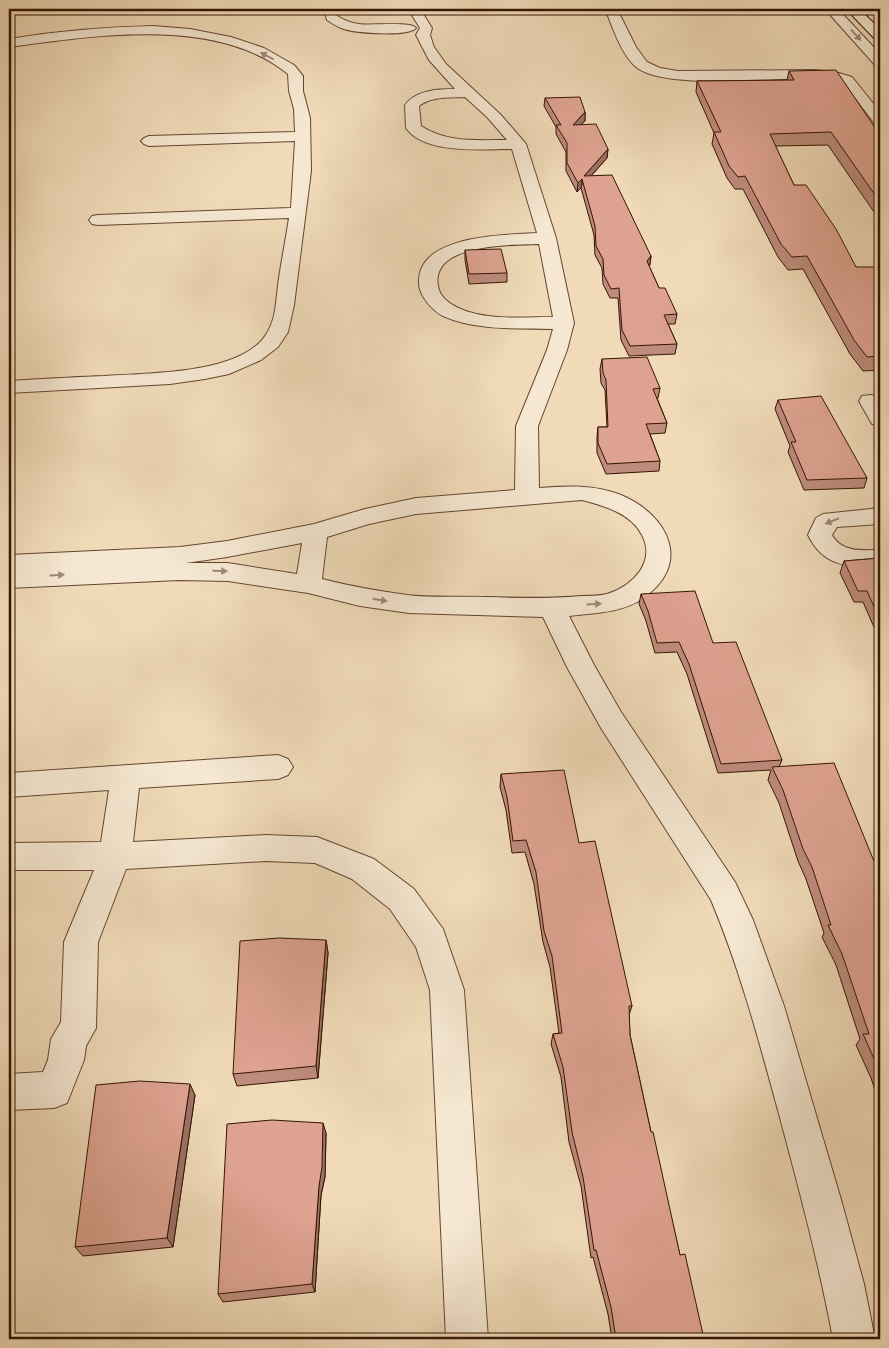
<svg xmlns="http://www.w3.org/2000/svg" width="889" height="1348" viewBox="0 0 889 1348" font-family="Cardo,serif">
<rect width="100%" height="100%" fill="#f0dab8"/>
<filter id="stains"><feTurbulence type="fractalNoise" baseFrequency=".004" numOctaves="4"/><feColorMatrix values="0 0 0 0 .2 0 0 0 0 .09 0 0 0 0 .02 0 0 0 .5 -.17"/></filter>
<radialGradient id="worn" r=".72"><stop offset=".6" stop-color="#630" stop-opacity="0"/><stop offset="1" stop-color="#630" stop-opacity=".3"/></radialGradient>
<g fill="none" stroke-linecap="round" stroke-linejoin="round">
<g stroke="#644630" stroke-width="2">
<g id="street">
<path d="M 328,9 L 340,9 L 337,16 C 344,20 351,23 359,24 C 371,26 410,21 416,28 C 408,37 356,33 344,29 C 337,27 332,23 327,20 L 325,13 Z"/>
<path d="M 408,9 L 420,9 L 432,28 L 430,35 L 434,47 L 446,64 L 501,115 L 526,144 L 556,238 L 574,323 L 567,350 L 538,426 L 539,488 C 567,486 594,484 621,495 C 669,515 693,565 642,599 C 621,613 594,613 569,616 L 594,665 L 621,712 L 735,882 L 753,920 L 784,1006 L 842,1203 L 864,1284 L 875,1339 L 833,1339 C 819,1263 799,1189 779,1114 C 759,1041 740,969 711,900 L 601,728 L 567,667 L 543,617 L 409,613 L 360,606 L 308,593 L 228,581 L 179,580 L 9,588 L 9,555 L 180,547 L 227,541 L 314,524 L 365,509 L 416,498 L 515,490 L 516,426 L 547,350 L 553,329 C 517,328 477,331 443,316 C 433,311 419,296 419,283 C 417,235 503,235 537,233 L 512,149 C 483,149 425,155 406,128 L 405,105 C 416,90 438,89 455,89 L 429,60 L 416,35 L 420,28 ZM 465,97 L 487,117 L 507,140 C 477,140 447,143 421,126 L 419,106 C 432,96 449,98 465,97 ZM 539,244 L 553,317 C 526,317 495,320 469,312 C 456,308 440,300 438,286 C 430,243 513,245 539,244 ZM 582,500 C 604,506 631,513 642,535 C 656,562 633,586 607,594 C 599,596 589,596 581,596 C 549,599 518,598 486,597 C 460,596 433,598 407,595 C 378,591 350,586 322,579 L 327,537 L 369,524 L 416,514 ZM 302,543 L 297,574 L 228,563 L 186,563 L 227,557 Z"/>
<path d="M 605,9 L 617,9 L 636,47 L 647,62 L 660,68 L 678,71 L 815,70 L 839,73 L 852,77 L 880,112 L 880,125 L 875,124 C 868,115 849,88 841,83 C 830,76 809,79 796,79 C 762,79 659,89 635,66 C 620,52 613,27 605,9 Z"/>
<path d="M 825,9 L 838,9 L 880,54 L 880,66 L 875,65 Z"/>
<path d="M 153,26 L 190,29 L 231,37 L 264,48 L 294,65 L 303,76 L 303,91 L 310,118 L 311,171 L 294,305 L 288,332 L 278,347 L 261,360 L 229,374 L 205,379 L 170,384 L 9,393 L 9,381 C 41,379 72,377 104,376 C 146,373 243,375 267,333 C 277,317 276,296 279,278 C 282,258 286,238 289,218 L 98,225 L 92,224 L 89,220 L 92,216 L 98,215 L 291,208 L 295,141 L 149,146 L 144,144 L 141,141 L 144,138 L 149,136 L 295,132 L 294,109 L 289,91 L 288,74 C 216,15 92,36 9,47 L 9,39 C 57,31 104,27 153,26 Z"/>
<path d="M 870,395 L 878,396 L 880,400 L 880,425 L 872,424 L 859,401 L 862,396 Z"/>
<path d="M 880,508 L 880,524 L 837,527 L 832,535 C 842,553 863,550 880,550 L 880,566 C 848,568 823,566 808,535 L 816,518 L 823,514 Z"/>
<path d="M 278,755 L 288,759 L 293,767 L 288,775 L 278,779 L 139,788 L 133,842 L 266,835 L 317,837 L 374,859 L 414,889 L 443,929 L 464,990 L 488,1339 L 446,1339 L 430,990 L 416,947 L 390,909 L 352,879 L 315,863 L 266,861 L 126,869 L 98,942 L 96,1028 L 86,1046 L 84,1060 L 67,1103 L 54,1108 L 9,1110 L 9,1074 L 43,1072 L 48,1060 L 51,1039 L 61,1022 L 64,942 L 94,870 L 9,870 L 9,843 L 101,842 L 109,790 L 9,797 L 9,773 Z"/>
</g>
</g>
<g stroke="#351403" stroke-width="2">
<path id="secondary" d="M 846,9 L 859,9 L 880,29 L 880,40 L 875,39 Z"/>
</g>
<use href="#street" fill="#f5e7d1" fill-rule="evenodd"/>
<use href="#secondary" fill="#f5e7d1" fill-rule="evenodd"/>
</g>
<g fill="#be8b7c" stroke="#351403">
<path d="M 789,71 L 880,135 L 880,219 L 874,212 L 828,145 L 775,146 L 794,185 L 856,267 L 880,273 L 880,370 L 863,371 L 850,354 L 803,269 L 788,270 L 778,257 L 743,189 L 735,189 L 727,178 L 712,144 L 714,133 L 696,92 L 697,81 L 787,80 Z"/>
<path d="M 545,98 L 585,112 L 585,121 L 581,125 L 608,149 L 607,158 L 591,176 L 651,256 L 649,266 L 659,288 L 677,314 L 675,324 L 668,324 L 677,344 L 675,354 L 629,356 L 621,340 L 618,298 L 610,298 L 603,284 L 602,268 L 595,255 L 594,235 L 581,188 L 577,192 L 566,171 L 566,152 L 556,134 L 556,127 L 544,106 Z"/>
<path d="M 465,250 L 507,273 L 507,282 L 469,284 L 465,260 Z"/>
<path d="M 602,359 L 660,388 L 658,398 L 657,398 L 667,423 L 665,433 L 650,434 L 660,461 L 659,471 L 606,474 L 597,453 L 597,437 L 598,427 L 607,427 L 605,390 L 601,383 L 600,369 Z"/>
<path d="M 778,400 L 867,478 L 864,488 L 804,490 L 788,452 L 790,446 L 775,409 Z"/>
<path d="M 880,558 L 880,641 L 863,602 L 854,602 L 840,573 L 844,561 Z"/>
<path d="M 641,594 L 713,643 L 782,760 L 779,767 L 880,876 L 880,1105 L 871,1078 L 856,1045 L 860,1039 L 836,965 L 822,937 L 824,933 L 806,879 L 798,861 L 779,803 L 768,780 L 771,770 L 718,773 L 687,674 L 677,652 L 655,653 L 646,621 L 639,604 Z"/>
<path d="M 501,774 L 579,843 L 632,1006 L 629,1015 L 630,1035 L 651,1132 L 680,1255 L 704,1339 L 612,1339 L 608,1314 L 593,1257 L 591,1258 L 581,1186 L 569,1142 L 561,1077 L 551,1044 L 553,1034 L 559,1033 L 550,967 L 543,942 L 534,884 L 525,852 L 512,853 L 506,810 L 500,787 Z"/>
<path d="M 326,940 L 328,953 L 318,1078 L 237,1086 L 233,1074 Z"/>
<path d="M 195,1095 L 173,1247 L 83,1256 L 75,1247 Z"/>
<path d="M 326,1133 L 325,1177 L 321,1195 L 315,1292 L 223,1302 L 218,1294 Z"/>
</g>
<g fill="#9b7165" stroke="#351403">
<path d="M 585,112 L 585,121 L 572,133 L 573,125 Z"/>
<path d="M 608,149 L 607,158 L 583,185 L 584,176 Z"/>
<path d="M 582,179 L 581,188 L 577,192 L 578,183 Z"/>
<path d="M 651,256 L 650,265 L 646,271 L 647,261 Z"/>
<path d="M 326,940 L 328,953 L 318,1078 L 316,1066 Z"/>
<path d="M 190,1084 L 195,1095 L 173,1247 L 167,1238 Z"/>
<path d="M 323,1123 L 326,1133 L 325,1177 L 321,1195 L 315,1292 L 312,1284 Z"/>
</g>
<g fill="#dda290" stroke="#351403">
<path d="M 836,70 L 880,135 L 880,202 L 831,132 L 770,134 L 794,185 L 806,185 L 836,229 L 856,267 L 876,267 L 880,273 L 880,356 L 867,357 L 854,340 L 807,256 L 792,257 L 781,244 L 745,176 L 738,177 L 729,166 L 714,132 L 721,132 L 697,81 L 794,80 L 789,71 Z"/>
<path d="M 580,97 L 585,112 L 573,125 L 596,124 L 608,149 L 584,176 L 612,175 L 651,256 L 647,261 L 659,288 L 665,288 L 677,314 L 664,315 L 677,344 L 630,346 L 622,330 L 619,288 L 611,289 L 604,275 L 603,259 L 596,246 L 595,226 L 582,179 L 578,183 L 567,163 L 567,143 L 556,125 L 561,125 L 545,98 Z"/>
<path d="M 501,249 L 507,273 L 469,274 L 465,250 Z"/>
<path d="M 647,357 L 660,388 L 653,389 L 667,423 L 646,424 L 660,461 L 607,464 L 598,443 L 598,427 L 608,427 L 606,380 L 603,373 L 602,359 Z"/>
<path d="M 821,396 L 867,478 L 807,480 L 791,442 L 796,442 L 778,400 Z"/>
<path d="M 880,558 L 880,620 L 867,591 L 858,591 L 844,561 Z"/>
<path d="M 695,591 L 713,643 L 736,642 L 782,760 L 721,764 L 689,664 L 679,642 L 657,643 L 648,611 L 641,594 Z"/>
<path d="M 834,763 L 880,876 L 880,1072 L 863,1034 L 869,1034 L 842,954 L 828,925 L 831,925 L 812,867 L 803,849 L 783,790 L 772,767 Z"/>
<path d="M 564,770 L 579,843 L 595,841 L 632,1006 L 629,1006 L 630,1035 L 651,1132 L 653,1132 L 680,1255 L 685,1254 L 704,1339 L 616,1339 L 611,1307 L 596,1250 L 594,1250 L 583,1177 L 572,1132 L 563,1067 L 553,1034 L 562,1033 L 552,956 L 544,931 L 536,872 L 526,840 L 513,841 L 507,797 L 501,774 Z"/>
<path d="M 279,938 L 326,940 L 316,1066 L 233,1074 L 240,941 Z"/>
<path d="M 140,1081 L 190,1084 L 167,1238 L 75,1247 L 96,1085 Z"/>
<path d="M 272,1120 L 323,1123 L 322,1167 L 319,1186 L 312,1284 L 218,1294 L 227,1124 Z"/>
</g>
<defs><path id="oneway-solid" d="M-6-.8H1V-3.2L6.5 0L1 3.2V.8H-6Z" transform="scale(1.25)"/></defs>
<g fill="#9f8874">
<use href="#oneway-solid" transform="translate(856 35) rotate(47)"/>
<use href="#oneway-solid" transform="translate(267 56) rotate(-153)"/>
<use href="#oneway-solid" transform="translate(832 521) rotate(159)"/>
<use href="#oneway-solid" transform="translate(220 571) rotate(1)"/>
<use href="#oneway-solid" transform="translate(57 575) rotate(-3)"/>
<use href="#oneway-solid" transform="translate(380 600) rotate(9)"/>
<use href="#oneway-solid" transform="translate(594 604) rotate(-4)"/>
</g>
<rect width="889" height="1348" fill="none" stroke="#f0dab8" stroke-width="30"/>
<rect x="10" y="10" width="869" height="1328" fill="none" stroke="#351403" stroke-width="2.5"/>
<rect x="15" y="15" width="859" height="1318" fill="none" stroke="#351403"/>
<rect width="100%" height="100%" filter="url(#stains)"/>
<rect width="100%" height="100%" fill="url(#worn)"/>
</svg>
